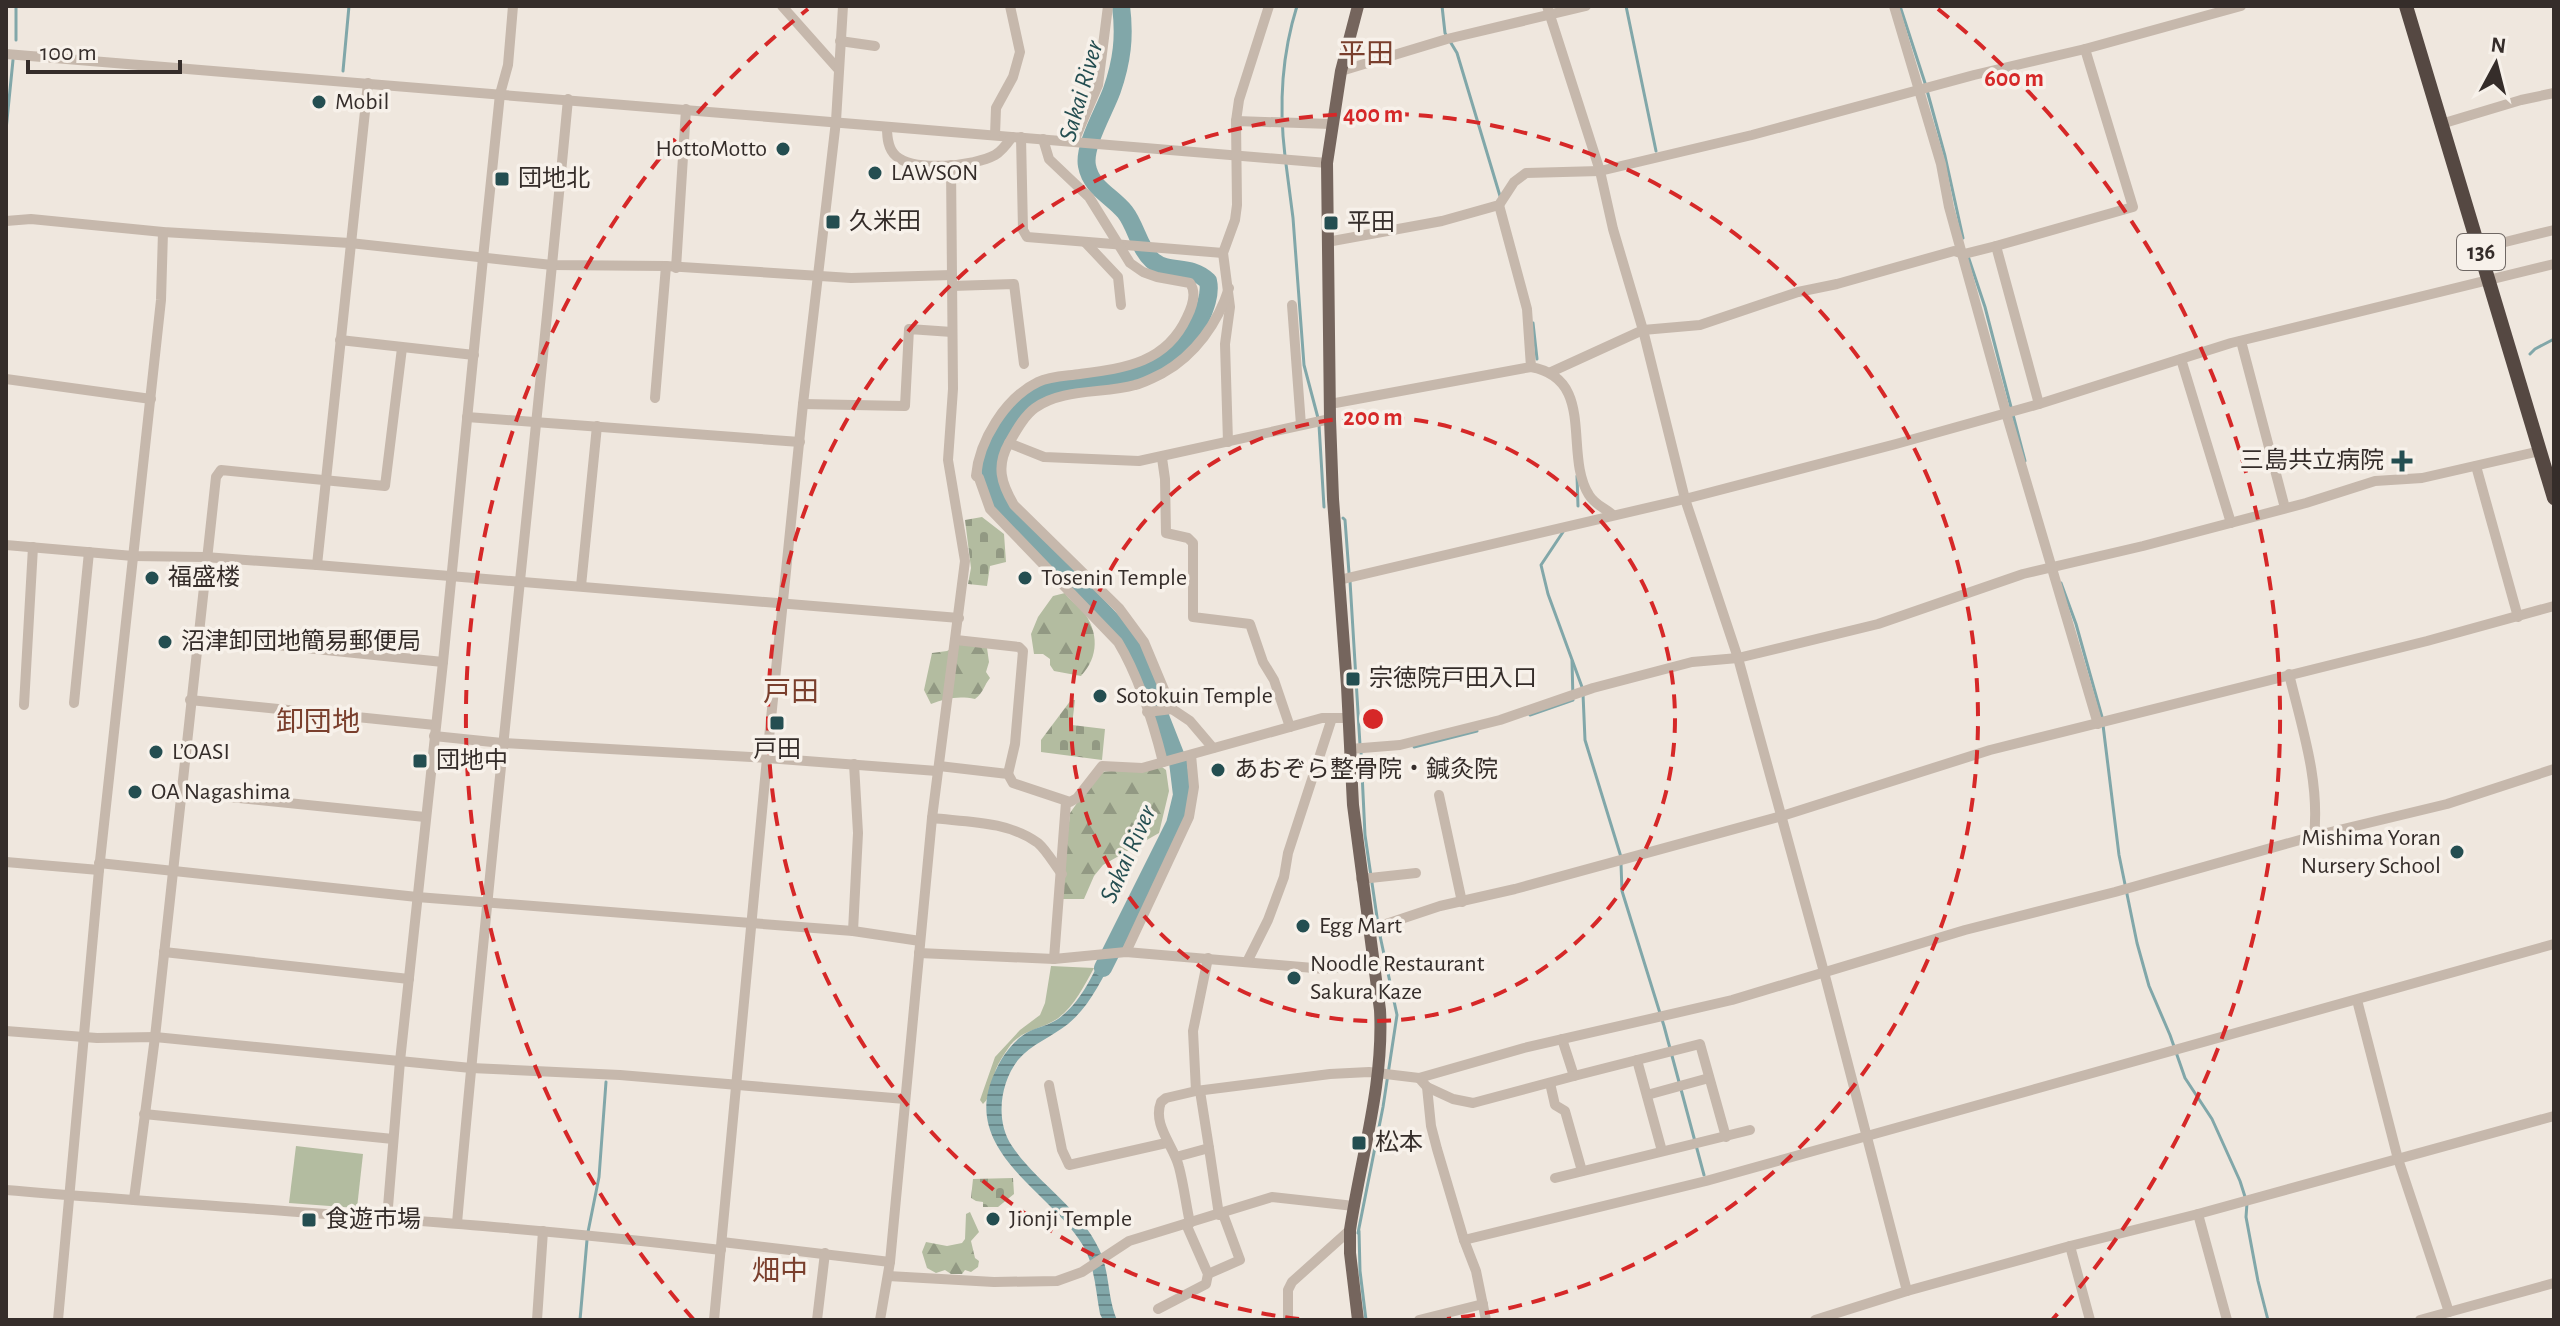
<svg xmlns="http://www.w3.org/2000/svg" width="2560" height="1326" viewBox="0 0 2560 1326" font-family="'Alegreya Sans','Noto Sans JP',sans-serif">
<defs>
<pattern id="forest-firs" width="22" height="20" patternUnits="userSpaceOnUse" patternTransform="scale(2)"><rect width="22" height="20" fill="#b3bca0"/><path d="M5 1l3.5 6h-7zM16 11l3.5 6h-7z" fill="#929983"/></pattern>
<pattern id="cemetery-stones" width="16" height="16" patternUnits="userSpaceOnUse" patternTransform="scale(2)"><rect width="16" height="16" fill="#b3bca0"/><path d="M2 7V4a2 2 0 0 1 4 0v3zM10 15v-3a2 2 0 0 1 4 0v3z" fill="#929983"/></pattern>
<pattern id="water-rules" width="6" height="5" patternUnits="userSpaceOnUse" patternTransform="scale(2)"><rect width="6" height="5" fill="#81a7a9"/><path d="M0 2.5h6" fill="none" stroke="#6a888a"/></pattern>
</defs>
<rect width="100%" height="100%" fill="#efe7de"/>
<g fill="#b3bca0">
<path d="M 1051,966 L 1094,968 C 1084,986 1074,1007 1057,1019 C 1040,1030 1021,1030 1009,1047 C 1004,1054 999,1062 996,1069 C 992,1081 992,1096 983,1104 L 980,1100 L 995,1057 L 1020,1030 L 1040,1015 L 1045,1003 Z"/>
<path d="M 296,1146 L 363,1154 L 357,1208 L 289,1203 Z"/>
</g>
<g fill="url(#forest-firs)">
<path d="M 1065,593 C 1070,601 1077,604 1083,611 C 1099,632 1099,657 1081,676 L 1054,671 L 1050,665 L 1050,659 L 1043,654 L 1034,654 L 1031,634 L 1038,617 L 1053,596 Z"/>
<path d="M 959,644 L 987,648 L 989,662 L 986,672 L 990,678 C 984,685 984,692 975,699 C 959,696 946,698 931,704 L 924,690 L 932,653 L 947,651 Z"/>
<path d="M 1162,767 L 1166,770 L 1169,791 L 1159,833 L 1103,865 L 1094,876 L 1084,899 L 1061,899 L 1070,813 L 1099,772 Z"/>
<path d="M 970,1212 L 979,1232 L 971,1241 L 975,1258 L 979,1261 L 978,1267 L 971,1272 L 965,1270 L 962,1274 L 951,1274 L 945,1270 L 936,1273 L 927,1268 L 922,1252 L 926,1242 L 947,1246 L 962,1243 L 965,1239 L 966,1214 Z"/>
</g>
<g fill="url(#cemetery-stones)">
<path d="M 982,517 L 1004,534 L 1006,562 L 990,566 L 987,586 L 968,584 L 971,568 L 965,520 Z"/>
<path d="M 1071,700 L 1075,700 L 1072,725 L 1105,729 L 1102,760 L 1041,752 L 1041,740 Z"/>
<path d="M 1013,1178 L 1014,1194 L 998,1207 L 983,1207 L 983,1202 L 976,1201 L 971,1198 L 973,1179 Z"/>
</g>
<path fill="url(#water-rules)" d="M 1115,954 C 1102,979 1090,1006 1068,1024 C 1052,1037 1031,1044 1018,1060 C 1000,1083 995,1121 1012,1146 C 1036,1182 1080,1208 1099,1249 C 1110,1271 1107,1297 1117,1320 L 1103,1320 L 1100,1314 C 1096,1293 1095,1269 1085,1249 C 1054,1192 957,1152 995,1072 C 1002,1056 1014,1039 1030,1031 C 1039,1027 1049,1025 1058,1019 C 1079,1004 1092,978 1102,955 Z"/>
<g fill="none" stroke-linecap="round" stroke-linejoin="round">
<g stroke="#81a7a9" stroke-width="3">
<path d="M 1442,6 L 1445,33 L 1457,53 L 1500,196"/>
<path d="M 1626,6 L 1656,151"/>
<path d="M 1900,6 L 1925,83 L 1945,156 L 1963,238"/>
<path d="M 16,40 L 16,6"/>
<path d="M 343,71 L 349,6"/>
<path d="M 6,130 L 13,60"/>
<path d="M 1285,156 C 1279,107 1282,54 1297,6"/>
<path d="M 1286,164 L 1293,218 L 1304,365 L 1318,418"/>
<path d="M 1968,256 L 1985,307 L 2025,461"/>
<path d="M 1533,323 L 1537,359"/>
<path d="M 2530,354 L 2535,349 L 2554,339"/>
<path d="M 1319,425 L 1324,507"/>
<path d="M 1577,476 L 1578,506"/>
<path d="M 1343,518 L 1345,520 L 1349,573"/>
<path d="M 1563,532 L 1541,565 L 1548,594 L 1582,687"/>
<path d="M 1350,581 L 1360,745"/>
<path d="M 2061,583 L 2076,624 L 2102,717"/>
<path d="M 1583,694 L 1585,740 L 1621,857"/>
<path d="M 1530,715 L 1573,700 L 1572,661"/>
<path d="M 2103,725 L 2119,855 L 2137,943 L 2149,986 L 2170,1035 L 2185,1078 L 2212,1119 L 2240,1181 L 2247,1203 L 2246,1217 L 2258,1281 L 2268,1320"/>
<path d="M 1414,747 L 1477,731"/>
<path d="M 1361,752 L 1365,835 L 1378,924"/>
<path d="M 1621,864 L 1622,891 L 1664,1026 L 1704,1175"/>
<path d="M 1359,1231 L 1360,1271 L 1366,1320"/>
<path d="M 588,1232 L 599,1177 L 606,1082"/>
<path d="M 1358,1233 L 1383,1107 L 1397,1015 L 1379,931"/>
<path d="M 580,1320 L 587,1240"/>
</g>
<path stroke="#81a7a9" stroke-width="18" d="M 1103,968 L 1175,824 L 1182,795 L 1178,762 L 1130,640 L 997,501 C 991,486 988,470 992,454 C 999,427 1024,396 1052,389 C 1109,375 1169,387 1199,322 C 1205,309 1211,294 1208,281 C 1189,263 1169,275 1152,260 C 1139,248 1136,226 1125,212 C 1112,196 1091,188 1087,166 C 1083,146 1105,110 1112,90 C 1122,61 1125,37 1121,6"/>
<g stroke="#c6b8ac" stroke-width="10">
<path d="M 782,6 L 838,69"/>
<path d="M 1547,6 L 1600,171 L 1613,229 L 1643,330 L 1685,499 L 1738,658 L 1824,972 L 1907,1291"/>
<path d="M 1894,6 L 1941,164 L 1949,207 L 2006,413 L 2098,724"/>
<path d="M 840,41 L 875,46"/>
<path d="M 6,54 L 1327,163"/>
<path d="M 1341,71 L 1447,39 L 1586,6"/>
<path d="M 1236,121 L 1331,124"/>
<path d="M 2441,124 L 2521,100 L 2554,93"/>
<path d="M 887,127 C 887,138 888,149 896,156 C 914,172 975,166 995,155 C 1002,151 1007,144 1012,137"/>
<path d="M 995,135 L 996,108 L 1013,77 L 1020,52 L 1010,6"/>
<path d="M 1021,137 L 1023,230 L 1027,237 L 1223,253"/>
<path d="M 1043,139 L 1049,159 L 1089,197 L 1130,263 L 1143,272 L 1157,277 L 1190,283 C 1197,293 1192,307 1187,317 C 1166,363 1125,368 1080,374 C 1066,376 1050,376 1038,382 C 1005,398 979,441 976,476 L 979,478 L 990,509 L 1118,642 C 1139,677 1153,722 1163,762"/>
<path d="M 1074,141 L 1098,85 L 1108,6"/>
<path d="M 1499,205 L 1527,309 L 1531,367"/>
<path d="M 6,221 L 31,219 L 163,232 L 350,243 L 552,265 L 666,266 L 851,278 L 952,275"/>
<path d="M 1085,242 L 1118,277 L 1121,305"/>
<path d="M 1327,242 L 1442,221 L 1499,205 L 1514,182 L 1526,173 L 1600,171 L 1752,135 L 1974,75 L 2085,49 L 2241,6"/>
<path d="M 1996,246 L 2039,404"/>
<path d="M 2489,246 L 2554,230"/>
<path d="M 676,268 L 686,109"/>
<path d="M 952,286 L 1014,284 L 1024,364"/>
<path d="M 1292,305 L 1301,425"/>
<path d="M 340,340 L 474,355"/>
<path d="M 2241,341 L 2285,508"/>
<path d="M 2181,359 L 2231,523"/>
<path d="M 1551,372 L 1643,330 L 1700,325 L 1798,292 L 1837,284 L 1954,251 L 1964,254 L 1996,246 L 2133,207 L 2085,49"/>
<path d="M 6,379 L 151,399"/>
<path d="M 655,398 L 666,266"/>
<path d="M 803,404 L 905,406 L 909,329 L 952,332"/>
<path d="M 1330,404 L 1531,367 C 1597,379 1563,454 1589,495 C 1595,505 1605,508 1613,515"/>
<path d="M 467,417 L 800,442"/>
<path d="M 1228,442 L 1225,344 L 1230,307 L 1223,253 L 1235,220 L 1237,205 L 1236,121 L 1239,100 L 1269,6"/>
<path d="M 1009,443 L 1044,457 L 1139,461 L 1330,419"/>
<path d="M 1162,458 L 1165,479 L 1166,533 L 1188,538 L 1193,543 L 1193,617 L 1250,624 L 1263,662 L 1274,680 L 1290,727"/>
<path d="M 2476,466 L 2518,617"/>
<path d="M 6,545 L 133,556 L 205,557 L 317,565 L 959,618"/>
<path d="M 317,565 L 368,83"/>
<path d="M 1339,580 L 1685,499 L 1896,444 L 2039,404 L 2231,343 L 2554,264"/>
<path d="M 581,586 L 597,426"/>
<path d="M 197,637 L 443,662"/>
<path d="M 956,640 L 1019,647 L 1023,651 L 1015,744 L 1008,774"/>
<path d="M 2289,674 C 2302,728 2320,781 2314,836"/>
<path d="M 190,700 L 435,725"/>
<path d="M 74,703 L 89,552"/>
<path d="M 24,705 L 33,547"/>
<path d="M 1147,712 L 1172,709"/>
<path d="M 434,736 L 502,743 L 767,758 L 937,771"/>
<path d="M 1213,748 L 1190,721 L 1172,709 L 1144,642 L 1119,608 L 1014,505 C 1001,483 996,466 1009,443 C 1016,431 1024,416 1035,408 C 1062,388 1104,394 1135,385 C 1144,383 1155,377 1163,373 C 1195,355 1218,323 1229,288"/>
<path d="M 1350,749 L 1400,745 L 1500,720 L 1593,688 L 1692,662 L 1738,658 L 1878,624 L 2023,574 L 2143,546 L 2306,503 L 2375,481 L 2422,478 L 2540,451"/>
<path d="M 939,766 L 1008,774 L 1013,783 L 1070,802 L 1077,798 L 1102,766 L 1142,768 L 1322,718 L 1349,718"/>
<path d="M 180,792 L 425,817"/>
<path d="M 1439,795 L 1462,902"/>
<path d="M 932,818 C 967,822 1008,821 1038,843 C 1047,851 1054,864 1062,874"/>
<path d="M 6,862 L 99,870"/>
<path d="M 99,863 L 417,897 L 853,931 L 920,941"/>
<path d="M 1361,879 L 1416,873"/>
<path d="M 1368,930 L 1440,906 L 1515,889 L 1782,816 L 1990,750 L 2427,641 L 2554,606"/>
<path d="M 853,931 L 858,833 L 854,764"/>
<path d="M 164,952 L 409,979"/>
<path d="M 1126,952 L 1189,817 L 1194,787 L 1191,755"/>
<path d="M 919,953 L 1054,959 L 1126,952 L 1325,969 L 1374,964"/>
<path d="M 1054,959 L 1066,802"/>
<path d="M 1247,962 L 1268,920 L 1284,877 L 1288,853 L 1332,718"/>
<path d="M 2357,1000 L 2398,1159 L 2449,1312"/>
<path d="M 6,1031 L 97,1038 L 155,1037 L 471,1068 L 620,1075 L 905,1099"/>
<path d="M 1562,1039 L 1574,1076 L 1637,1060 L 1662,1151"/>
<path d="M 1637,1060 L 1700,1044 L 1726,1137"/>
<path d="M 1419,1078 L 1427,1087 L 1431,1126 L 1437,1149 L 1464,1240 L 1476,1271 L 1486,1320"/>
<path d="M 1550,1083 L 1555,1105 L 1565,1111 L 1582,1171"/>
<path d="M 1049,1085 L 1062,1150 L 1069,1165 L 1166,1143"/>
<path d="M 1427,1087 L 1453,1099 L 1473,1103 L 1574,1076"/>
<path d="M 1196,1091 L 1193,1031 L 1208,958"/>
<path d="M 1647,1095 L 1709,1078"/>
<path d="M 144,1114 L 393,1139"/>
<path d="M 1209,1148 L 1219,1215"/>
<path d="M 1176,1157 L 1209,1148 L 1200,1091"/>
<path d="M 1555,1178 L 1750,1130"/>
<path d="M 6,1190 C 244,1210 483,1221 721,1250"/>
<path d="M 134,1199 L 155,1037 L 216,477 L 221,470 L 385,486 L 402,348"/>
<path d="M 2198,1214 L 2227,1320"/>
<path d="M 387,1219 L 400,1061 L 443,662 L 483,258 L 500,94 L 508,65 L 513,6"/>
<path d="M 457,1223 C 490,848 533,474 568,99"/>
<path d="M 1190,1223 C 1186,1205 1184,1186 1179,1167 C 1174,1146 1152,1125 1161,1102 L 1166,1098 L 1196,1091 L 1330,1074 L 1369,1072 L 1419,1078 L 1524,1048 L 1732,1000 L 1965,930 L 2115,892 L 2314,836 L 2447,804 L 2554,769"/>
<path d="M 1464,1240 L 1706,1181 L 2554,944"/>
<path d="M 722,1242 L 890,1262"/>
<path d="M 2070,1246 L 2090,1320"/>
<path d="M 1208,1274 L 1240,1260 L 1223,1214"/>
<path d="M 888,1276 L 994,1282 L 1057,1281 L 1082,1272 L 1129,1241 L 1272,1197 L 1354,1206"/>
<path d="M 1158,1309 L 1206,1284 L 1208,1274 L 1186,1224"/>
<path d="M 58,1320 L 99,870 L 161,300 L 163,232"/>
<path d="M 537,1320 L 543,1231"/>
<path d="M 714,1320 L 767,758 L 803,404 L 836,121 L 843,6"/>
<path d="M 817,1320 L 825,1253"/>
<path d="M 880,1320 L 890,1262 L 932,818 L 965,561 L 948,460 L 953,389 L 951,165"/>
<path d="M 1288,1320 L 1288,1290 L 1292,1282 L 1350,1230"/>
<path d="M 1419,1320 L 1483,1304"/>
<path d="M 1815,1320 L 1907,1291 L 2070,1246 L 2198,1214 L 2554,1116"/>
<path d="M 2420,1320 L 2554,1283"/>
</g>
<path stroke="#75655d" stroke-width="12" d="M 1358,6 L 1341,71 L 1327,163 L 1330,419 L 1333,499 L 1347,686 L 1353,805 L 1380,1010 C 1384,1085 1361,1156 1350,1230 L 1350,1253 L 1358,1320"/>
<path stroke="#554842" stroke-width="14" d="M 2406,6 L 2554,498"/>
</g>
<g fill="none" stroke="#d62828" stroke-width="4" stroke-dasharray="14 10">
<circle cx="1373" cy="719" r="302"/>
<path d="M1299 1319A605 605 0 1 1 1447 1319"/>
<path d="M694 1320A907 907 0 0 1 808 9M1938 9A907 907 0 0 1 2052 1320"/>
</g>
<g fill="#244e51" stroke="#f7f1ea" stroke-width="3">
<circle cx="319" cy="102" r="8"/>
<circle cx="783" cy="149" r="8"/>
<circle cx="875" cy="173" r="8"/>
<rect x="494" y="171" width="16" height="16" rx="4"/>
<rect x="825" y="214" width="16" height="16" rx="4"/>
<rect x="1323" y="215" width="16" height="16" rx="4"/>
<path d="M2398 449h8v8h8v8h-8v8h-8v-8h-8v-8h8z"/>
<circle cx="152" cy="578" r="8"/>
<circle cx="1025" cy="578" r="8"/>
<circle cx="165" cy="642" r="8"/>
<rect x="1345" y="671" width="16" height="16" rx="4"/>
<circle cx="1100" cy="696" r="8"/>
<rect x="769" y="715" width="16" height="16" rx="4"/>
<circle cx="156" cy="752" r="8"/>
<rect x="412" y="753" width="16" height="16" rx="4"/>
<circle cx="1218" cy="770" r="8"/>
<circle cx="135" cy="792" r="8"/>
<circle cx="2457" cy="852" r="8"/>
<circle cx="1303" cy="926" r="8"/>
<circle cx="1294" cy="978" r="8"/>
<rect x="1351" y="1135" width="16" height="16" rx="4"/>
<circle cx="993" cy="1219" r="8"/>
<rect x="301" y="1212" width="16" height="16" rx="4"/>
</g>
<g text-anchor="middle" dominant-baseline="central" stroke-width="7" stroke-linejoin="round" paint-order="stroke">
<rect fill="#f7f1ea" stroke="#6f6864" stroke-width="2" x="2457" y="234" width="48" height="36" rx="6"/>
<g font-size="22" font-weight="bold" fill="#352d2a">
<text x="2481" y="252">136</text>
</g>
<g font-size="24" fill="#352d2a" stroke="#f7f1ea" text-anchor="start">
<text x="335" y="102">Mobil</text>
<text x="767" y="149" text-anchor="end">HottoMotto</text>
<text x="891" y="173">LAWSON</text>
<text x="518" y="179">団地北</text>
<text x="849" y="222">久米田</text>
<text x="1347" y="223">平田</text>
<text x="2384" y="461" text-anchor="end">三島共立病院</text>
<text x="168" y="578">福盛楼</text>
<text x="1041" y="578">Tosenin Temple</text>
<text x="181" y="642">沼津卸団地簡易郵便局</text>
<text x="1369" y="679">宗徳院戸田入口</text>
<text x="1116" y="696">Sotokuin Temple</text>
<text x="777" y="750" text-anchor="middle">戸田</text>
<text x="172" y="752">L’OASI</text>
<text x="436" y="761">団地中</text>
<text x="1234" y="770">あおぞら整骨院・鍼灸院</text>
<text x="151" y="792">OA Nagashima</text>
<text x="2441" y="838" text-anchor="end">Mishima Yoran<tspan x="2441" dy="28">Nursery School</tspan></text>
<text x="1319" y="926">Egg Mart</text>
<text x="1310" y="964">Noodle Restaurant<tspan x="1310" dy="28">Sakura Kaze</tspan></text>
<text x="1375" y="1143">松本</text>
<text x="1009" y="1219">Jionji Temple</text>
<text x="325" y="1220">食遊市場</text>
</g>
<g font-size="26" font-style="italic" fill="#244e51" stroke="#f7f1ea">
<text transform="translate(1081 91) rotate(-74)">Sakai River</text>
<text transform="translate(1128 854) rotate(-66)">Sakai River</text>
</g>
<g font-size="28" fill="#7a3f2d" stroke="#f7f1ea">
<text x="1366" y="55">平田</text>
<text x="791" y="693">戸田</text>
<text x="318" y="723">卸団地</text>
<text x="780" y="1272">畑中</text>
</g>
</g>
<circle cx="1373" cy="719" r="12" fill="#d62828" stroke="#f7f1ea" stroke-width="4"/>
<g font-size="24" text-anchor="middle" font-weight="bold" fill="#d62828" stroke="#f7f1ea" stroke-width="7" stroke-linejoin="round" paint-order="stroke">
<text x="2014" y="86">600 m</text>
<text x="1373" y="122">400 m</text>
<text x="1373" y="425">200 m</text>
</g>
<rect width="2560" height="1326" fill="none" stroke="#352d2a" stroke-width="16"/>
<g transform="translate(2496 64) rotate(7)" stroke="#f7f1ea" stroke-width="6" paint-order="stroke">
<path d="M0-6L14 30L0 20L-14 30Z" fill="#352d2a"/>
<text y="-12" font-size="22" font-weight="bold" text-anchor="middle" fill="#352d2a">N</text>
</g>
<path d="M28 60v12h152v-12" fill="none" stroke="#352d2a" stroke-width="4"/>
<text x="40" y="60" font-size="24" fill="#352d2a" stroke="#f7f1ea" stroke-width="6" paint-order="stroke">100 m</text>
</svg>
